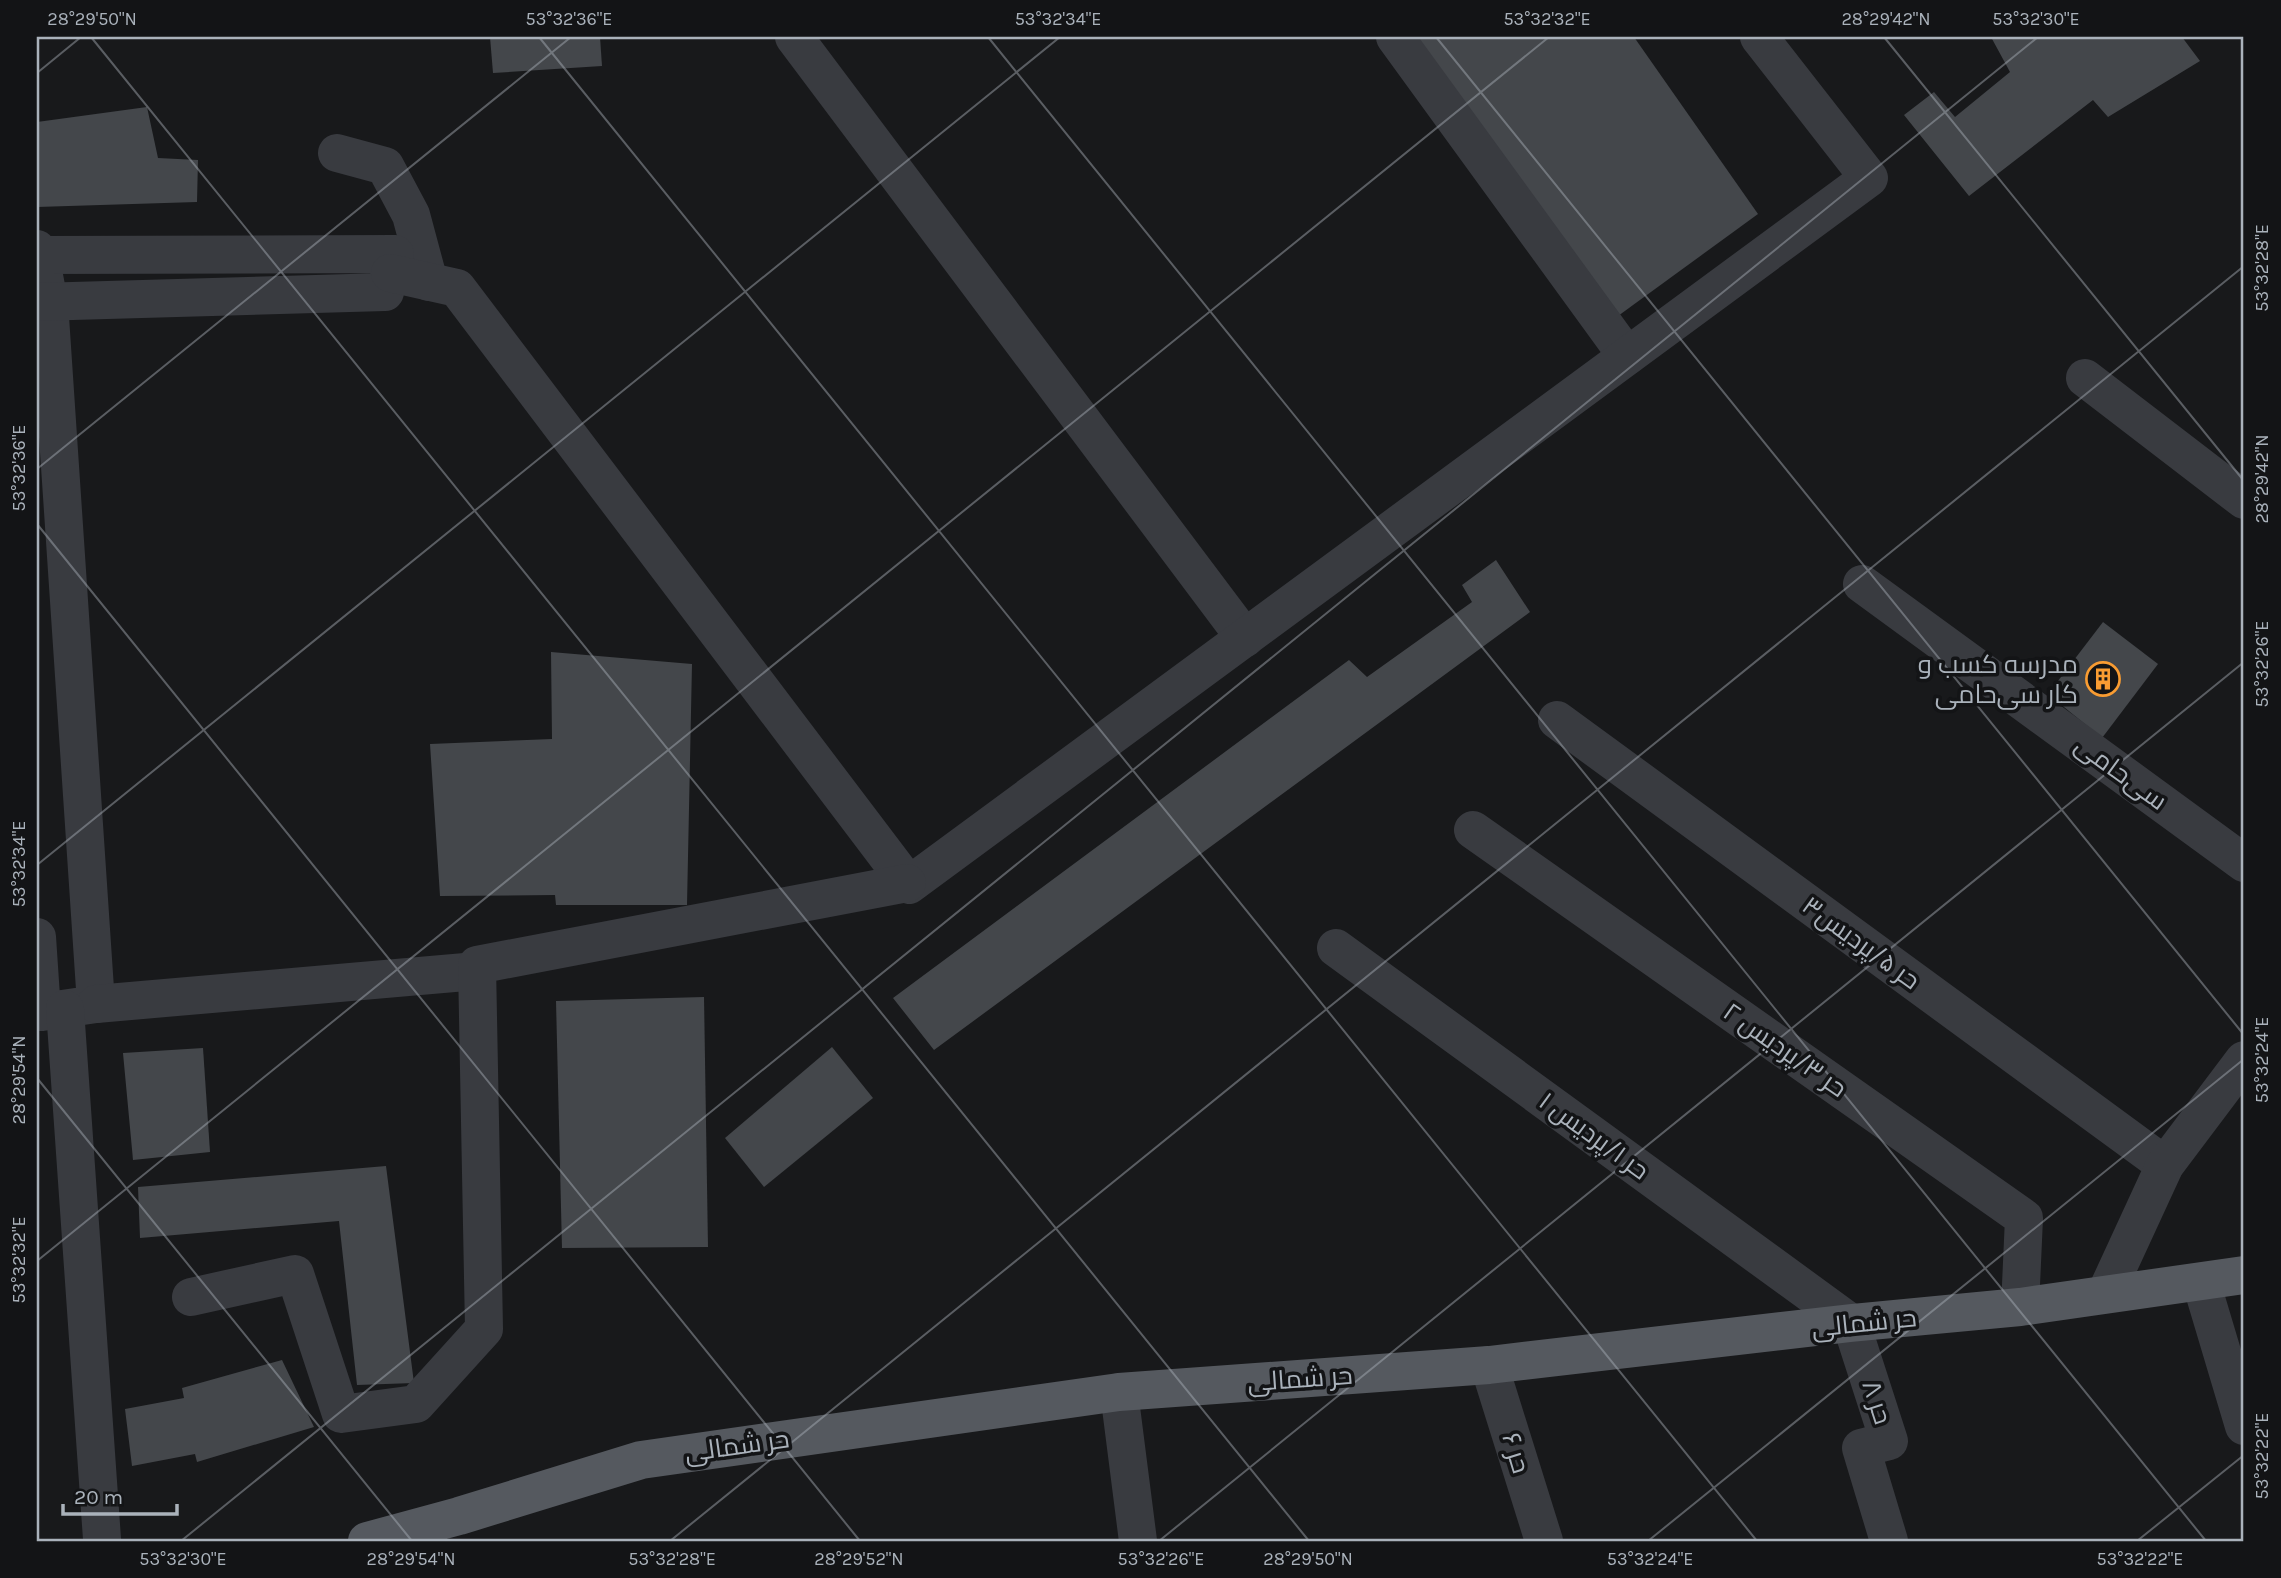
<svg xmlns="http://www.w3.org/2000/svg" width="2281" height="1578" viewBox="0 0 2281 1578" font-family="Karla,Cairo,sans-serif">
<rect width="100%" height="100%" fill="#18191b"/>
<g fill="#44474b">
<path d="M 490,37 L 600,37 L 602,66 L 493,73 Z"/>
<path d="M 1415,37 L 1634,37 L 1758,214 L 1618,316 Z"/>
<path d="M 1991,37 L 2182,37 L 2200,61 L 2108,117 L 2093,100 L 1969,196 L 1904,115 L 1934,92 L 1955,117 L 2010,72 Z"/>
<path d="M 147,107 L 158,158 L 198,160 L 197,202 L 37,207 L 37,122 Z"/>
<path d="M 1496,560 L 1530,612 L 934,1050 L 893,998 L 1349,660 L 1367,677 L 1472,602 L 1462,585 Z"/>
<path d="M 2103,622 L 2158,664 L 2102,738 L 2048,694 Z"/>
<path d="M 551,652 L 692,664 L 687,905 L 556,905 L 555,895 L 440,896 L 430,744 L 552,739 Z"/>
<path d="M 704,997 L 708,1247 L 562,1248 L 556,1001 Z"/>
<path d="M 832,1047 L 873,1098 L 764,1187 L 725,1138 Z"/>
<path d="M 203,1048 L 210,1152 L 133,1160 L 123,1053 Z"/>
<path d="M 386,1166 L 414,1383 L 357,1385 L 339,1221 L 140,1238 L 138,1187 Z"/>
<path d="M 282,1360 L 314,1427 L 197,1462 L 195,1454 L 132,1466 L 125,1409 L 184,1398 L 182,1388 Z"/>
</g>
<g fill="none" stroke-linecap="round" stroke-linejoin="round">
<g stroke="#393b40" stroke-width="38">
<path d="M 794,37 L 1245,638"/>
<path d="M 1395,37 L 1627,356"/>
<path d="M 337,153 L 385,166 L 411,215 L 429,282"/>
<path d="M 37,249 L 40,255 L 49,302 L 96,1004 L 42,1012 L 37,937"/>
<path d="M 37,255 L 395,254 L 385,292 L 37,302"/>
<path d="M 390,273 L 457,288 L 909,885 L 1869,178 L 1759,37"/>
<path d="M 2085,378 L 2244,500"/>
<path d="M 1862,584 L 2244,863"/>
<path d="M 1557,720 L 2165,1165"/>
<path d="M 1473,830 L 2024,1218 L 2020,1307"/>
<path d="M 1336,948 L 1851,1323 L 1889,1441 L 1861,1448 L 1889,1541"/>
<path d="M 96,1004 L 477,971"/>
<path d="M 65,1009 L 102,1539"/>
<path d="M 2201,1282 L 2244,1426"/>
<path d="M 2106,1293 L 2165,1165 L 2244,1060"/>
<path d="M 191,1297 L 295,1274 L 341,1414 L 416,1404 L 484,1329 L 477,965 L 907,883"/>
<path d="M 1489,1365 L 1544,1541"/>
<path d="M 1119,1392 L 1138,1541"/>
</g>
<path stroke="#55595f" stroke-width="38" d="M 367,1541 L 459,1516 L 641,1460 L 1119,1392 L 1489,1365 L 1851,1323 L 2020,1307 L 2244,1275"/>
</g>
<path fill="none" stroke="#aab2bb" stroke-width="2" stroke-opacity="0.45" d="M 91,37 L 1309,1541M 539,37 L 1757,1541M 988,37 L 2206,1541M 1436,37 L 2244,1035M 1884,37 L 2244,481M 37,73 L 81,37M 37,469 L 571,37M 37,524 L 860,1541M 37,865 L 1060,37M 37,1078 L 412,1541M 37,1261 L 1549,37M 181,1541 L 2038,37M 670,1541 L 2244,266M 1159,1541 L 2244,662M 1648,1541 L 2244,1059M 2137,1541 L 2244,1455"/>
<defs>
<g id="building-ring" transform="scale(1.75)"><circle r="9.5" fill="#131416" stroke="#f99c32" stroke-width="1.5"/><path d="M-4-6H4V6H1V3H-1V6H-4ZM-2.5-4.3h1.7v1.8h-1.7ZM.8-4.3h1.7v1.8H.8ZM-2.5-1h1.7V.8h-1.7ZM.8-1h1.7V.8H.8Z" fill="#f99c32"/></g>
</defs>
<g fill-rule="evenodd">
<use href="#building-ring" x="2103" y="679"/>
</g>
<g text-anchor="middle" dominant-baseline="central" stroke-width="7" stroke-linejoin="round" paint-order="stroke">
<g font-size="26" fill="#aab2bb" stroke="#131416" text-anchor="end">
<text x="2078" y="664">مدرسه کسب و<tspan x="2078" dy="30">کار سی‌حامی</tspan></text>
</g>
<g font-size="26" fill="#aab2bb" stroke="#131416">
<text transform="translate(2121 773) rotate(36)">سی‌حامی</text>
<text transform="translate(1861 943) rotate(36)">حر ۵/پردیس۳</text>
<text transform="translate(1785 1050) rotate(35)">حر ۳/پردیس ۲</text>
<text transform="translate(1594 1136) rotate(36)">حر ۱/پردیس ۱</text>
<text transform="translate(1864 1323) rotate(-6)">حر شمالی</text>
<text transform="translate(1300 1379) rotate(-4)">حر شمالی</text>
<text transform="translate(1877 1402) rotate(72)">حر ۸</text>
<text transform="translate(737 1446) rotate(-8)">حر شمالی</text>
<text transform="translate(1516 1453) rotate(73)">حر ۶</text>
</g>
</g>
<rect width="2281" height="1578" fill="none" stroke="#131416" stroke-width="77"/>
<path d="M63 1504v10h114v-10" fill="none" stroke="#aab2bb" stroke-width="3.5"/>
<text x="74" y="1504" font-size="21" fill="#aab2bb" stroke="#131416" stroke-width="5" paint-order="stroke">20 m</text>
<rect x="38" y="38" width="2204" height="1502" fill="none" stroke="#aab2bb" stroke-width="2.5"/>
<g font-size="18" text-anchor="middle" fill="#aab2bb">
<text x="92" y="25">28°29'50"N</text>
<text x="569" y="25">53°32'36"E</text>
<text x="1058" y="25">53°32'34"E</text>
<text x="1547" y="25">53°32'32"E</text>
<text x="1886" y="25">28°29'42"N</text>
<text x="2036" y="25">53°32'30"E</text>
<text transform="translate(2262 268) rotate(-90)" y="6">53°32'28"E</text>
<text transform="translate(19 468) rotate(-90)" y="6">53°32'36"E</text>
<text transform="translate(2262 479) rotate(-90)" y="6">28°29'42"N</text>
<text transform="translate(2262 664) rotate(-90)" y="6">53°32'26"E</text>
<text transform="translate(19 864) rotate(-90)" y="6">53°32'34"E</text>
<text transform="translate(2262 1060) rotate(-90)" y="6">53°32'24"E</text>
<text transform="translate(19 1080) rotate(-90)" y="6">28°29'54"N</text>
<text transform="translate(19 1260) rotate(-90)" y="6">53°32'32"E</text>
<text transform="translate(2262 1456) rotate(-90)" y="6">53°32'22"E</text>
<text x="183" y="1565">53°32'30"E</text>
<text x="411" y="1565">28°29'54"N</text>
<text x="672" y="1565">53°32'28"E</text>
<text x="859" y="1565">28°29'52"N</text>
<text x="1161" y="1565">53°32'26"E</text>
<text x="1308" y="1565">28°29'50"N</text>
<text x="1650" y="1565">53°32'24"E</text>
<text x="2140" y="1565">53°32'22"E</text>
</g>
</svg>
